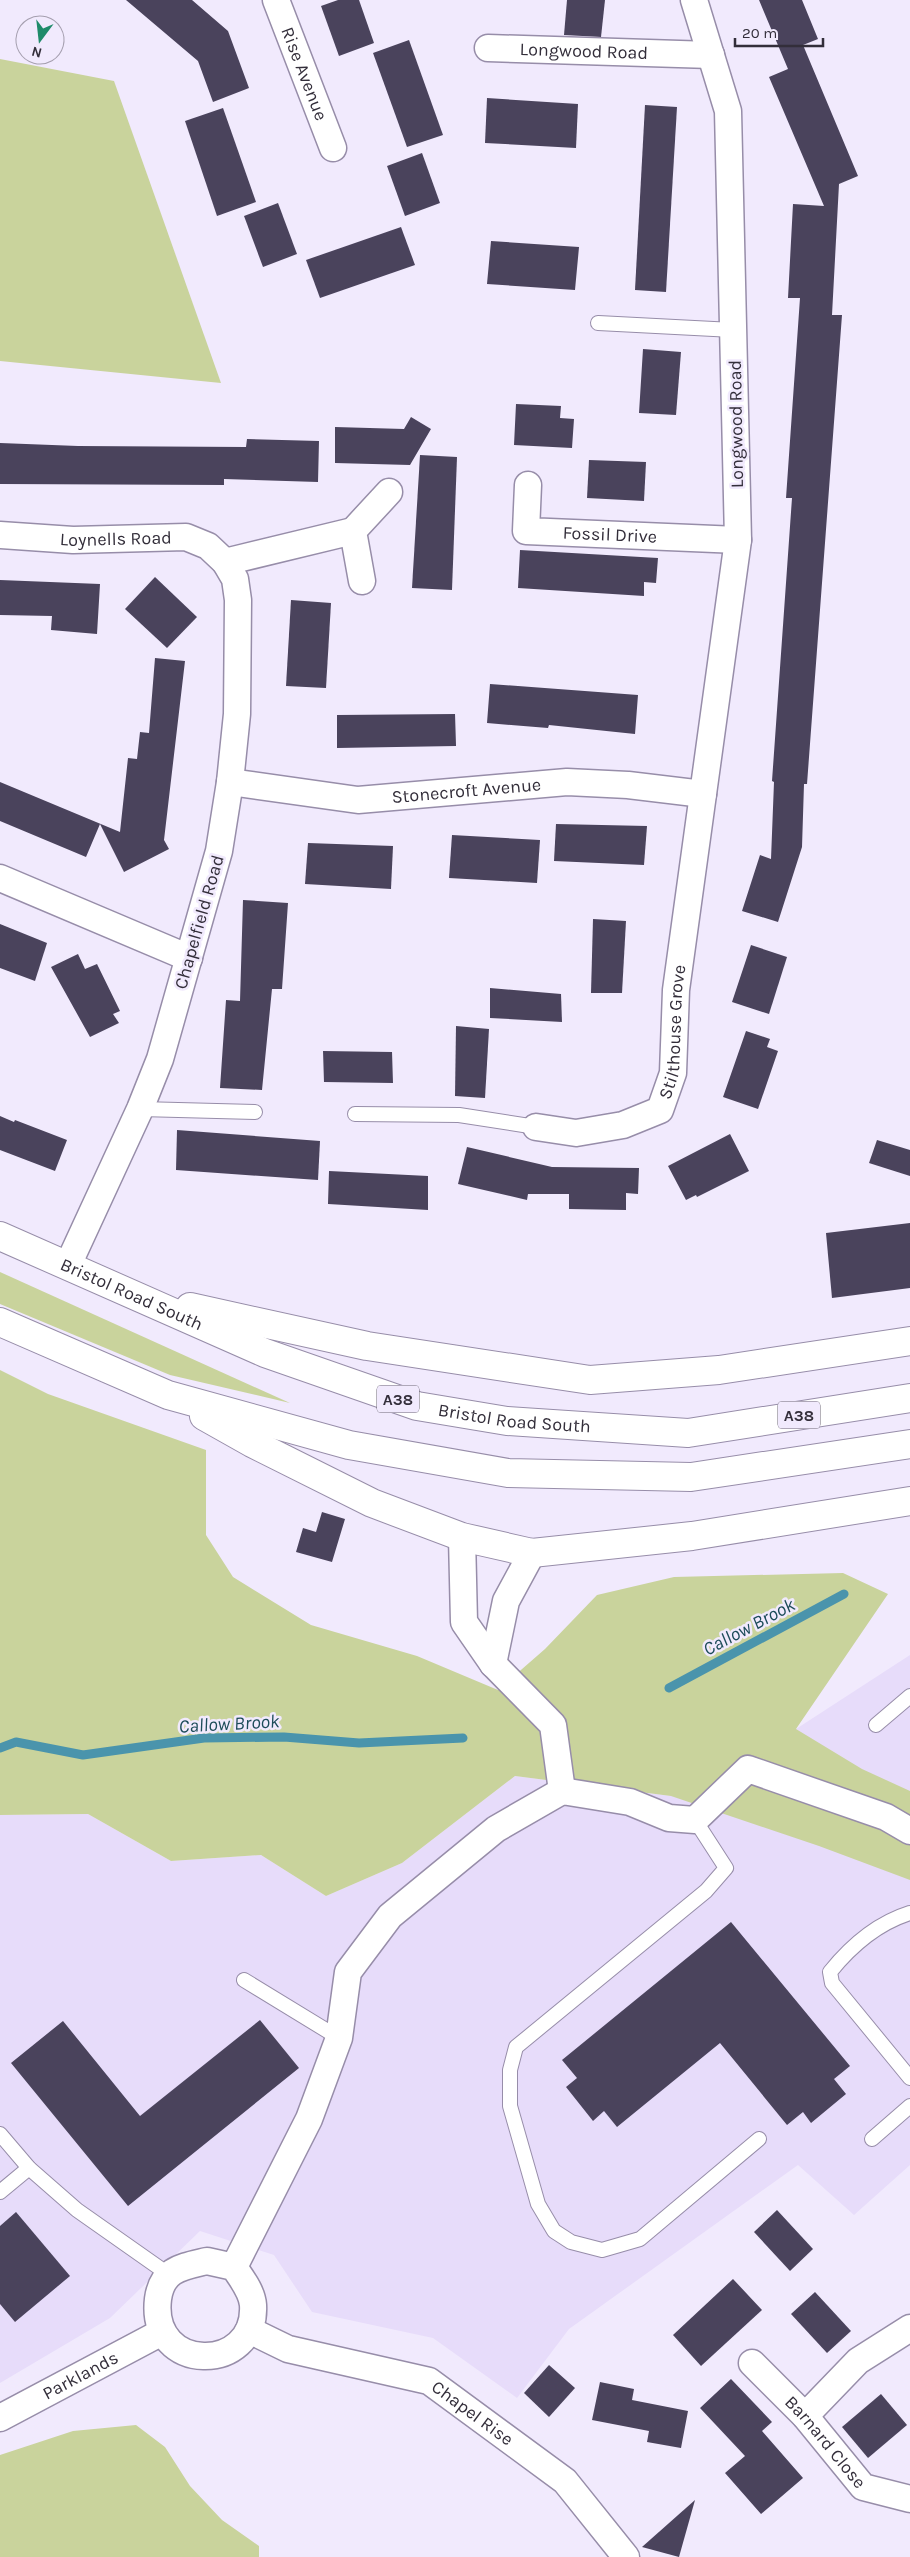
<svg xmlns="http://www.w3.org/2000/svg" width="910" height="2557" viewBox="0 0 910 2557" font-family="Karla,sans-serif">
<rect width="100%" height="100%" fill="#f1eafd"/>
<path fill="#e7dcfa" d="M 910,1655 L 910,2165 L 854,2215 L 798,2165 L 569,2329 L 517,2398 L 433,2338 L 312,2312 L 274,2255 L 200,2231 L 110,2318 L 0,2383 L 0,1815 L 88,1814 L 171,1861 L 261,1855 L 326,1896 L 402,1863 L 515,1776 L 671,1796 L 796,1729 Z"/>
<g fill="#c9d39c">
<path d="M 0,59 L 114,81 L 221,383 L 0,361 Z"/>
<path d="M 0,1272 L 290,1403 L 170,1375 L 0,1304 Z"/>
<path d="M 0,1370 L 48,1394 L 206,1450 L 206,1535 L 233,1577 L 311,1625 L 417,1656 L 498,1690 L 545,1649 L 597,1595 L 674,1577 L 843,1573 L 888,1594 L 796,1729 L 862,1769 L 910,1791 L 910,1880 L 819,1846 L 671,1796 L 515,1776 L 402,1863 L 326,1896 L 261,1855 L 171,1861 L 88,1814 L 0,1815 Z"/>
<path d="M 136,2425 L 165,2447 L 190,2486 L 222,2520 L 259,2546 L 259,2557 L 0,2557 L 0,2455 L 73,2431 Z"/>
</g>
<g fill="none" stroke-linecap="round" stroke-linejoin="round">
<g stroke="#4a94ac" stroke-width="9">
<path d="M 669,1688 L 844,1594"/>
<path d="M 0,1748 L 16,1742 L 83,1755 L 204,1738 L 284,1737 L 359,1743 L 463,1738"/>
</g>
</g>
<g fill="#4a435c">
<path d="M 126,0 L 192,0 L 228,31 L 249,88 L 213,102 L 198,61 Z"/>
<path d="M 338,0 L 359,0 L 374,43 L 339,56 L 321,6 Z"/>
<path d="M 567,0 L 605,0 L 601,37 L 564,35 Z"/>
<path d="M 759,0 L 802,0 L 818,39 L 803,45 L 858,176 L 839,184 L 832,315 L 842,315 L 807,784 L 804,784 L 802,847 L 778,922 L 742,911 L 760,855 L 771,859 L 774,782 L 772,781 L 792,498 L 786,498 L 800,298 L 788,298 L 793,204 L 824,206 L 769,77 L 788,69 Z"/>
<path d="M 409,40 L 443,135 L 407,147 L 373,53 Z"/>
<path d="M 487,98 L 578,104 L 576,148 L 485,143 Z"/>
<path d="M 645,105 L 677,107 L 666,292 L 635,290 Z"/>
<path d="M 223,108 L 256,202 L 217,216 L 185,121 Z"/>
<path d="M 422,153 L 440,203 L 405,216 L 387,166 Z"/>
<path d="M 278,203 L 297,254 L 263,267 L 244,216 Z"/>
<path d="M 401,227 L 415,265 L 320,298 L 306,260 Z"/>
<path d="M 491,241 L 579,247 L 575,290 L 487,284 Z"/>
<path d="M 643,349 L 681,352 L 676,415 L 639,413 Z"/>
<path d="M 516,404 L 561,406 L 560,418 L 574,419 L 572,448 L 514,445 Z"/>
<path d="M 411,417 L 431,429 L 410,465 L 335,463 L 335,427 L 404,429 Z"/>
<path d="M 247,439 L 319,441 L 318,482 L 224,479 L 224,485 L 0,484 L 0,443 L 78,446 L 246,447 Z"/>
<path d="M 420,455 L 457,457 L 452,590 L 412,588 Z"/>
<path d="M 589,460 L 646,462 L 644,501 L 587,498 Z"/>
<path d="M 520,550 L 658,558 L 656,583 L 644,582 L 644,596 L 518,588 Z"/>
<path d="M 155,577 L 197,617 L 167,648 L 125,609 Z"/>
<path d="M 0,580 L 100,584 L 97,634 L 51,630 L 52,616 L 0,615 Z"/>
<path d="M 291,600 L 331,603 L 326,688 L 286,686 Z"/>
<path d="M 155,658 L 185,661 L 164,840 L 169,849 L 124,872 L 100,824 L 86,857 L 0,821 L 0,782 L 120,832 L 128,758 L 137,759 L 140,732 L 149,733 Z"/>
<path d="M 490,684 L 638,695 L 635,734 L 549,725 L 548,728 L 487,723 Z"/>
<path d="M 455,714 L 456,746 L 337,748 L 337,715 Z"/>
<path d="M 556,824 L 647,826 L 644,865 L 554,861 Z"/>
<path d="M 452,835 L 540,840 L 537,883 L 449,878 Z"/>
<path d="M 308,843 L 393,846 L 391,889 L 305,884 Z"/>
<path d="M 243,900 L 288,903 L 282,989 L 272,989 L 262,1090 L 220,1088 L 226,1000 L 240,1001 Z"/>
<path d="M 593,919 L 626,921 L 622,993 L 591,993 Z"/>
<path d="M 0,924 L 47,943 L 35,981 L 0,968 Z"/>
<path d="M 751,945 L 787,957 L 769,1014 L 732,1002 Z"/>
<path d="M 78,954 L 85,969 L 97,964 L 120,1011 L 113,1014 L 119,1023 L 90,1037 L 51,967 Z"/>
<path d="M 490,988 L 561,994 L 562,1022 L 490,1018 Z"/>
<path d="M 456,1026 L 489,1029 L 485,1098 L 455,1096 Z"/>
<path d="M 746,1031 L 770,1039 L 767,1047 L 778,1051 L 758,1109 L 723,1097 Z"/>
<path d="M 323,1051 L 392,1052 L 393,1083 L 324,1082 Z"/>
<path d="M 0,1116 L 14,1122 L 15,1120 L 67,1140 L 55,1171 L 0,1150 Z"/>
<path d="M 177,1130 L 320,1141 L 318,1180 L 176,1170 Z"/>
<path d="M 730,1134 L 749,1171 L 697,1197 L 696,1195 L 686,1200 L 668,1166 Z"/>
<path d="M 877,1140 L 910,1150 L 910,1176 L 869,1163 Z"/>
<path d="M 467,1147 L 552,1167 L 639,1168 L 638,1194 L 626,1193 L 626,1210 L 569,1209 L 569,1194 L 528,1194 L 527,1200 L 458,1184 Z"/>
<path d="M 329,1171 L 428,1176 L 428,1210 L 328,1204 Z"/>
<path d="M 910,1223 L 910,1288 L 832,1298 L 826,1233 Z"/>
<path d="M 322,1512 L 345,1519 L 332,1562 L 296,1552 L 303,1528 L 316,1532 Z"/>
<path d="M 731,1922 L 850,2066 L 834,2079 L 846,2094 L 811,2123 L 803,2112 L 787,2125 L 720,2043 L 617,2127 L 604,2111 L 593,2121 L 566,2087 L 577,2078 L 562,2060 Z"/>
<path d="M 260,2020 L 299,2068 L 128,2206 L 11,2063 L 63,2021 L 140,2116 Z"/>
<path d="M 777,2210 L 813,2249 L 790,2271 L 754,2232 Z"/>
<path d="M 16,2212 L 70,2276 L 15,2322 L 0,2304 L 0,2226 Z"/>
<path d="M 733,2279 L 762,2310 L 701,2366 L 673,2335 Z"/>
<path d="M 815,2292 L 851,2331 L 827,2353 L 791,2314 Z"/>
<path d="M 549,2365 L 575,2388 L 549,2417 L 524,2393 Z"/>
<path d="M 731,2379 L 772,2422 L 762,2431 L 803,2478 L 761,2514 L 725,2473 L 745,2456 L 700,2408 Z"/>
<path d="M 600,2382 L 634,2389 L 632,2400 L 688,2411 L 681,2448 L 647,2442 L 649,2431 L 592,2420 Z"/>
<path d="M 881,2394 L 907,2425 L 868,2458 L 842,2427 Z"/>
<path d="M 695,2500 L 679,2557 L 642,2547 Z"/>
</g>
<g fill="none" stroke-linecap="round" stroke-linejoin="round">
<g stroke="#978da9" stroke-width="16">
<g id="lane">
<path d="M 598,323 L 733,330"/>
<path d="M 140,1109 L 255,1112"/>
<path d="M 355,1114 L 459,1115 L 536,1127"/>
<path d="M 876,1725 L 910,1696"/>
<path d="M 695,1820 L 726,1868 L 706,1891 L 516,2047 L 510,2070 L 510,2106 L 538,2204 L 554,2231 L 571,2242 L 602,2250 L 640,2239 L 759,2139"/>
<path d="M 910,1913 C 878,1923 851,1946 830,1972 L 832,1983 L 910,2078"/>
<path d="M 244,1980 L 339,2038"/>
<path d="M 0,2134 L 29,2168 L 77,2210 L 168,2274"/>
<path d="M 872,2139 L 910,2106"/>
<path d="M 0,2192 L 29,2168"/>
</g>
</g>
<g stroke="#978da9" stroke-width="29">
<g id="street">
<path id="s1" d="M 276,0 L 333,148"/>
<path id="s2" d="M 488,48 L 711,55"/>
<path id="s3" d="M 528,485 L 526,531 L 738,540"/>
<path id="s4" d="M 0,535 L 73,540 L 186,537 L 208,546 L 225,562 L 235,579 L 238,600 L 237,714 L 230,782 L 219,851 L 160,1059 L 140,1109 L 68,1265"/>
<path d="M 225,562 L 353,531"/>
<path d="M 362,581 L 353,531 L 389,492"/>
<path id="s5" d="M 230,782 L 358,800 L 567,782 L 628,785 L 703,794"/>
<path d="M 0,878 L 189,958"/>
<path id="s6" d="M 536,1127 L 576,1133 L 623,1125 L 660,1110 L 673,1073 L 676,990 L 738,540 L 728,111 L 694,0"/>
<path d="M 462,1537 L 464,1622 L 493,1664 L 553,1725 L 562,1791"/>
<path d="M 493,1664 L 506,1601 L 532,1553"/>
<path d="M 207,2261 L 234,2267 C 241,2278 252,2291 253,2305 C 257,2374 149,2374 158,2299 C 162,2269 182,2267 207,2261 Z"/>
<path d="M 234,2267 L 309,2119 L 339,2038 L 348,1972 L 390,1916 L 496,1829 L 562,1791 L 630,1802 L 669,1818 L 695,1820 L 748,1769 L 886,1817 L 910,1831"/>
<path id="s7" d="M 249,2330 L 288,2349 L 429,2381 L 565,2481 L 626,2557"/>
<path id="s8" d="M 752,2363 L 805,2416 L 863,2487 L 910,2499"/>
<path d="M 805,2416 L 858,2361 L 910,2328"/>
<path id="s9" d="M 0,2418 L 162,2332"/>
</g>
</g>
<g stroke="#978da9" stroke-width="30">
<g id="highway">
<path id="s10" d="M 0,1236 L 265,1353 L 417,1406 L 507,1421 L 688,1433 L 910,1398"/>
<path d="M 190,1307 L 367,1346 L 590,1380 L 719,1370 L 910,1341"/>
<path d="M 0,1322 L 168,1395 L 349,1445 L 508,1473 L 691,1477 L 910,1444"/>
<path d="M 204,1416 L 252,1443 L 372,1503 L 462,1537 L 532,1553 L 692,1536 L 910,1501"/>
</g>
</g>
<use href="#lane" stroke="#fff" stroke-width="14"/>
<use href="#street" stroke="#fff" stroke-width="26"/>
<use href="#highway" stroke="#fff" stroke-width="28"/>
</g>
<g text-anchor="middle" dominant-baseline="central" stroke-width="5" stroke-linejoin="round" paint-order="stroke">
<g fill="#f1eafd" stroke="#6c6674" stroke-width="1">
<rect x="377" y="1385.5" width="42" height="27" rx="4"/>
<rect x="778" y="1401.5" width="42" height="27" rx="4"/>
</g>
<g font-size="16" font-weight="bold" fill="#332e3a">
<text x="398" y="1399">A38</text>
<text x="799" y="1415">A38</text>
</g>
<g font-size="18" fill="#332e3a" stroke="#f1eafd">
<text stroke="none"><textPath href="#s2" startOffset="96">Longwood Road</textPath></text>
<text stroke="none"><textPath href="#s1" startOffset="79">Rise Avenue</textPath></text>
<text transform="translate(736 424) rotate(-91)">Longwood Road</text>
<text stroke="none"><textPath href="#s3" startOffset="130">Fossil Drive</textPath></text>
<text stroke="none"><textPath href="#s4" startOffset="116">Loynells Road</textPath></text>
<text stroke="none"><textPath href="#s5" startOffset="238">Stonecroft Avenue</textPath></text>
<text transform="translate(199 922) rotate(-74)">Chapelfield Road</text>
<text stroke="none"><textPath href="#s6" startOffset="208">Stilthouse Grove</textPath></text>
<text stroke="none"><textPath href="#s10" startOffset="144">Bristol Road South</textPath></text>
<text stroke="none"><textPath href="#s10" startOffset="549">Bristol Road South</textPath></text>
<text stroke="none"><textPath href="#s9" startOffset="91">Parklands</textPath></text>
<text stroke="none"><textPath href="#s7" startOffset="242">Chapel Rise</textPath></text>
<text stroke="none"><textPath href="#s8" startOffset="108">Barnard Close</textPath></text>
</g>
<g font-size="19" font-style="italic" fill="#1d4c59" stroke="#f1eafd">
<text transform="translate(749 1627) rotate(-28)">Callow Brook</text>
<text transform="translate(229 1724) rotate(-3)">Callow Brook</text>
</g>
</g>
<g transform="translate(40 40) rotate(195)"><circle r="24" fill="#f1eafd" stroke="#a59faf"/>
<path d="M0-4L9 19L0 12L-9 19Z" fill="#1f8b6a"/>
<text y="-8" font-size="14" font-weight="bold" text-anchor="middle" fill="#332e3a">N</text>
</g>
<path d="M735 38v8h88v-8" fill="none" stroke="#332e3a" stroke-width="2.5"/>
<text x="742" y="38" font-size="15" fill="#332e3a" stroke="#f1eafd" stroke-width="4" paint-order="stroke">20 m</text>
</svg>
